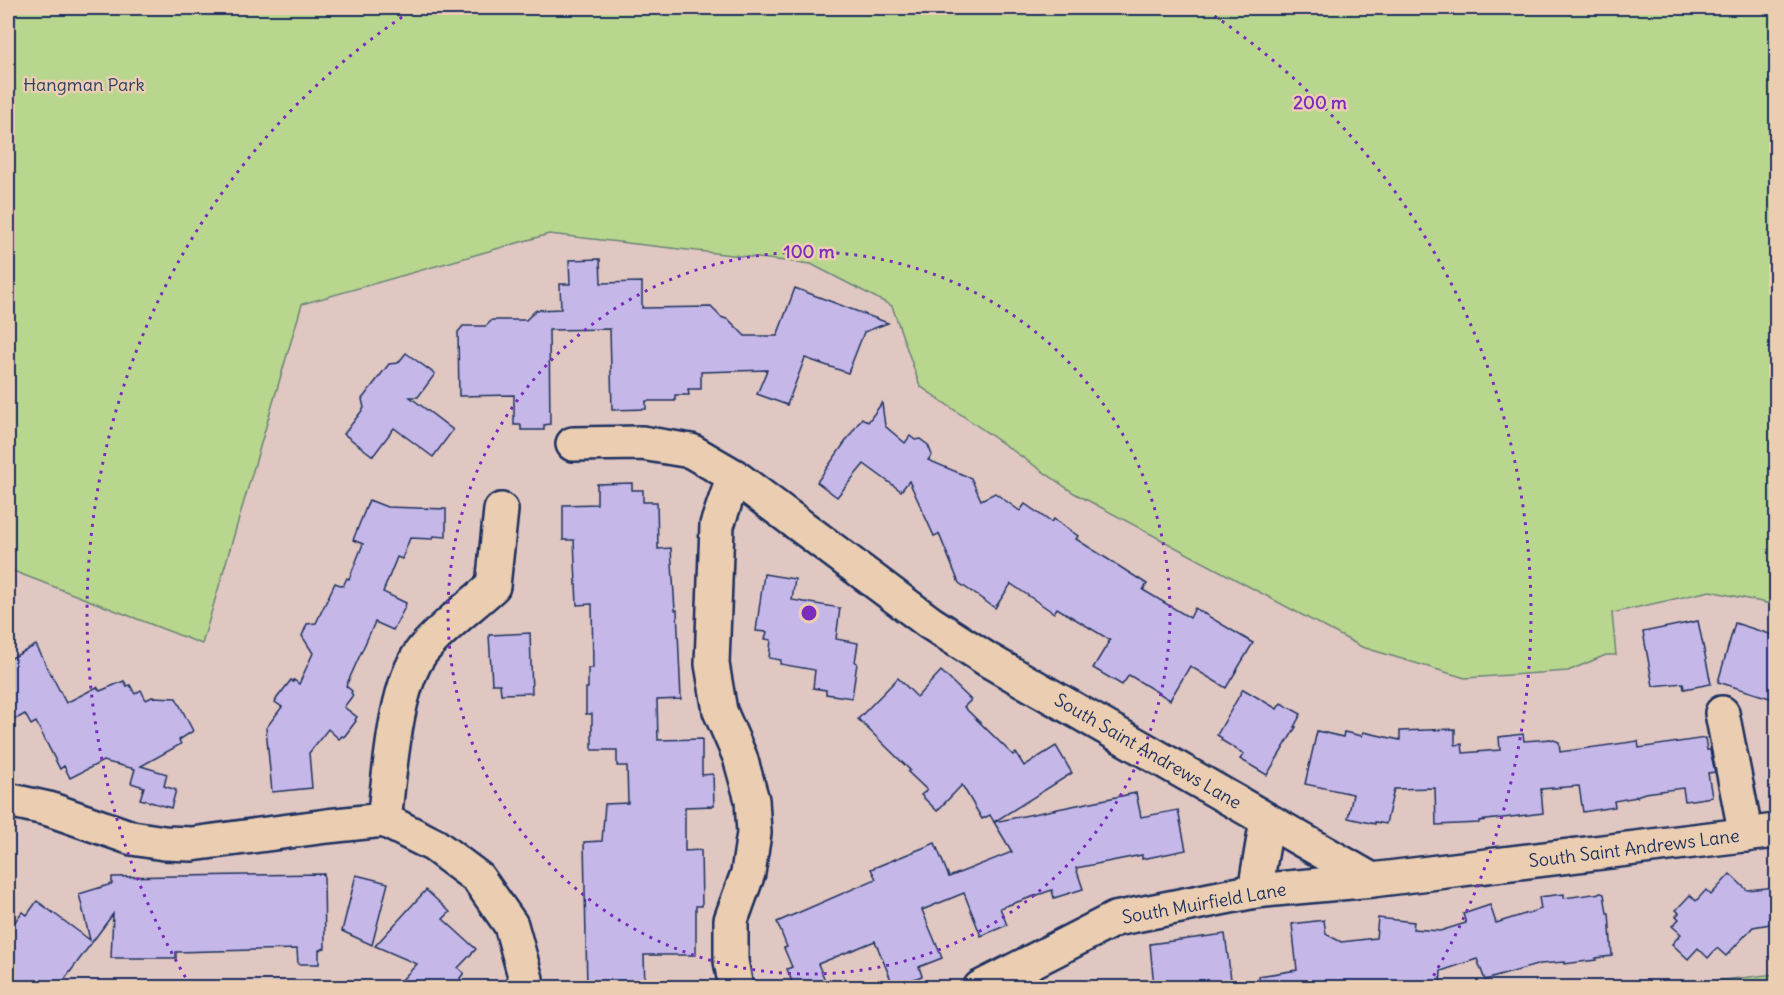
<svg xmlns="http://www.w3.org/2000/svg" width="1784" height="995" viewBox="0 0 1784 995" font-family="Delius,sans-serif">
<rect width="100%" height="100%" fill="#e0c7c2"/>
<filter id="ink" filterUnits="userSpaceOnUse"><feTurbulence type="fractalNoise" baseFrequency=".0167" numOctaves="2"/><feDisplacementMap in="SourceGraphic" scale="12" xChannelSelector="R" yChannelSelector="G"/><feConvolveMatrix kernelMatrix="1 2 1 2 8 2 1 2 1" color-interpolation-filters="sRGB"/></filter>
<g filter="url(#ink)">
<g fill="#b9d68e" stroke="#6a8276" stroke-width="1.5">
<path d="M 8,8 L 1776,8 L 1776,605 L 1710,591 L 1612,613 L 1616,655 L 1606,655 L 1568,671 L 1465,678 L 1362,647 L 1074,493 L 920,386 L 892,306 L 811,264 L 549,234 L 302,304 L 202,644 L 8,569 Z"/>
<path d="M 1776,974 L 1776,987 L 1660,987 Z"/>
</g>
<g fill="#c5b8e9" stroke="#1b2f5e" stroke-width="1.5">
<path d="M 600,259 L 601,283 L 642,282 L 642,308 L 711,307 L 721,317 L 729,320 L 745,336 L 777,336 L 795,288 L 888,323 L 864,332 L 848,373 L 805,358 L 787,405 L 757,394 L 767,370 L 701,372 L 701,389 L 688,389 L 689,395 L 675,395 L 675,401 L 646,401 L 646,409 L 612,410 L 610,329 L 549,330 L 550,424 L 544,425 L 544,430 L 521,430 L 521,425 L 514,425 L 514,395 L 459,396 L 458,332 L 463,326 L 486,326 L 492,320 L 526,320 L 536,310 L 561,309 L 560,284 L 570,284 L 569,260 Z"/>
<path d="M 406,353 L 435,374 L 418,397 L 410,397 L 453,430 L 433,457 L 394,428 L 373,456 L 344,434 L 364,408 L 362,399 L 389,364 L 398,363 Z"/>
<path d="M 882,403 L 885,426 L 905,443 L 910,436 L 915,440 L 920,439 L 928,445 L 932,455 L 928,460 L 971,478 L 981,500 L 995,493 L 1020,511 L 1025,504 L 1051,522 L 1054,519 L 1078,536 L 1076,539 L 1147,584 L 1143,590 L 1190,618 L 1195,608 L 1253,643 L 1226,688 L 1190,666 L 1170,700 L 1129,675 L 1122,685 L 1093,668 L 1110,640 L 1057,608 L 1054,613 L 1011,584 L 995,608 L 959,583 L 939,534 L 934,536 L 909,481 L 901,491 L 864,464 L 837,497 L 817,482 L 862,418 L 868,422 Z"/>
<path d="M 632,483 L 632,490 L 643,490 L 643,502 L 657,502 L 658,549 L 671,548 L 675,610 L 677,610 L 681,699 L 657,700 L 658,740 L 702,739 L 702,775 L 713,774 L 714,806 L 685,807 L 685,851 L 701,850 L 702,906 L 696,906 L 696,955 L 644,955 L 645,987 L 587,987 L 584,842 L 602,841 L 605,804 L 628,803 L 627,766 L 617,766 L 617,750 L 592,750 L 592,714 L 586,714 L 586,688 L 588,688 L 588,668 L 593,668 L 592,604 L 577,605 L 574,540 L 563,540 L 563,505 L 597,504 L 597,484 Z"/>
<path d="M 369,500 L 387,507 L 446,509 L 446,537 L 433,536 L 433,539 L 410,538 L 402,559 L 397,557 L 383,592 L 406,603 L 405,607 L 393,630 L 375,622 L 346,686 L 352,691 L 351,693 L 353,695 L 344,707 L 357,717 L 355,720 L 356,721 L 344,737 L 342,736 L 339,739 L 328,729 L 309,753 L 312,788 L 272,792 L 266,728 L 282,707 L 275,702 L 277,698 L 291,680 L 293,682 L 294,680 L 299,684 L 313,653 L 302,636 L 307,624 L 316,623 L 335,583 L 343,586 L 347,578 L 349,579 L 363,544 L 353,540 Z"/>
<path d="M 764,574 L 795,579 L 792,600 L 840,608 L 836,639 L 858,643 L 855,662 L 857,663 L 852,698 L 826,694 L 826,690 L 813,688 L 815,670 L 780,664 L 781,660 L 769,658 L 771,640 L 765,639 L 767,632 L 756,631 Z"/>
<path d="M 1698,621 L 1711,684 L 1684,689 L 1683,683 L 1653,686 L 1643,632 Z"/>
<path d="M 1735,623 L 1776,636 L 1776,700 L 1718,682 Z"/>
<path d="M 530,633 L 532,693 L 501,694 L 500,684 L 492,684 L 489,635 Z"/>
<path d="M 36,645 L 66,703 L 97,687 L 100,691 L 124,681 L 127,686 L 130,685 L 135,694 L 141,690 L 146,700 L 152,697 L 176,698 L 193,731 L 179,740 L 181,744 L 141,766 L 167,774 L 164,786 L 176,790 L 171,808 L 140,799 L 144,787 L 131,783 L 135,769 L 103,761 L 70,778 L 64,766 L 60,769 L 36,722 L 31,725 L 25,714 L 14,720 L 13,718 L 8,720 L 8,660 Z"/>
<path d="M 941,671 L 971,700 L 964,707 L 1013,755 L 1016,753 L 1024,766 L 1056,746 L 1072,773 L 994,822 L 990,815 L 982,819 L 962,785 L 937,811 L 921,795 L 927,790 L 908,772 L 910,770 L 858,719 L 898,678 L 917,697 Z"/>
<path d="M 1243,689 L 1277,709 L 1281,703 L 1301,714 L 1294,727 L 1296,727 L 1267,775 L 1240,759 L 1244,754 L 1221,740 L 1222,738 L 1217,735 Z"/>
<path d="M 1455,729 L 1455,745 L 1462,744 L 1463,753 L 1500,750 L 1499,737 L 1523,734 L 1524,741 L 1551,739 L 1559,742 L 1560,752 L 1638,741 L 1639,748 L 1705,738 L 1707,750 L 1710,750 L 1715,772 L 1708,773 L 1712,797 L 1685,801 L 1683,788 L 1645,793 L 1636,796 L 1637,797 L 1614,801 L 1615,807 L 1583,812 L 1579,786 L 1541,789 L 1543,813 L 1479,821 L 1479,823 L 1436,825 L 1435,788 L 1394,789 L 1386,824 L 1375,822 L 1375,824 L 1348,818 L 1353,794 L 1305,784 L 1317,731 L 1343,737 L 1344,732 L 1362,736 L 1363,732 L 1400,740 L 1400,731 Z"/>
<path d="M 1136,793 L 1141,817 L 1178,810 L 1186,850 L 1142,859 L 1142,855 L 1076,868 L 1083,889 L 1054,898 L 1052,890 L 1000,908 L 1007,925 L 981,936 L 964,893 L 922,910 L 942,958 L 919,967 L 922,976 L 894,987 L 875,941 L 818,964 L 828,987 L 794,987 L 787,969 L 792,967 L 784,948 L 787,947 L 777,922 L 876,879 L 871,869 L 935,843 L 949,877 L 1012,852 L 994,822 Z"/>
<path d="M 324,874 L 325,948 L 319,950 L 319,964 L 298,964 L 297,949 L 176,952 L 176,958 L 111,958 L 113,914 L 59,987 L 24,987 L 8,975 L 8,931 L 22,912 L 27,915 L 37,901 L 90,940 L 79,894 L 112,884 L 112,877 Z"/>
<path d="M 1730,874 L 1747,890 L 1776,887 L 1776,923 L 1753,927 L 1726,956 L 1717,948 L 1708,958 L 1698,948 L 1688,959 L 1672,944 L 1681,934 L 1672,926 L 1679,919 L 1676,916 L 1679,913 L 1676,910 L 1690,895 L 1696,901 L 1706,890 L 1711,895 Z"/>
<path d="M 356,875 L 388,883 L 372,945 L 342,931 Z"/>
<path d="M 426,890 L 450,912 L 443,919 L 476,949 L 458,968 L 464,973 L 460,978 L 463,987 L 395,987 L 417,964 L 375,946 Z"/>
<path d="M 1601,893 L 1604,894 L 1607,913 L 1609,913 L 1612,956 L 1596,958 L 1596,960 L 1564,964 L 1564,962 L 1540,964 L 1485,980 L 1477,959 L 1441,971 L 1440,987 L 1403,984 L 1403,987 L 1260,987 L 1259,976 L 1297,970 L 1292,924 L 1324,920 L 1326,934 L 1341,942 L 1376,938 L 1378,918 L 1414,922 L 1413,929 L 1440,931 L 1466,923 L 1463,914 L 1490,905 L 1496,923 L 1541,909 L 1539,897 L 1564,894 L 1564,898 Z"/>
<path d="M 1225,934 L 1232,987 L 1154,987 L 1150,944 Z"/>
</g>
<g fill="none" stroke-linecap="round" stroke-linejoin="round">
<g stroke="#1b2f5e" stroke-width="38">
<g id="minor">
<path d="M 573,444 L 642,443 L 691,451 L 734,476 L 929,622 L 988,660 L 1372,880 L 1776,831"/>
<path d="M 734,476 L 717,525 L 712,664 L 720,711 L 740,757 L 752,800 L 754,833 L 748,873 L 731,920 L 731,961 L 736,988"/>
<path d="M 1722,713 L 1746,835"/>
<path d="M 8,800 L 49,809 L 132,838 L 164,843 L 192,844 L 327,826 L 384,820"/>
<path d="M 384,820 C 390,774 394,688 422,651 C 442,627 470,607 493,586 L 501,510"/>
<path d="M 384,820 L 434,845 L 478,878 L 511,925 L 526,979 L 526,988"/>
<path d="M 1255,891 L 1267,820"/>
<path d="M 980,988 L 1115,919 L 1255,891 L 1372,880"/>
</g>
</g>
<use href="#minor" stroke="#ebceb1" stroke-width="33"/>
</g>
</g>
<g fill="none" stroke="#7b2cbf" stroke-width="3" stroke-dasharray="3 6">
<circle cx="809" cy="613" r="361"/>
<path d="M190 985A722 722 0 0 1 411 11M1207 11A722 722 0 0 1 1428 985"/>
</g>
<g text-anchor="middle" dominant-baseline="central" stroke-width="5" stroke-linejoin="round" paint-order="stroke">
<g font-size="18" fill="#2b4063" stroke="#ebceb1">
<text x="84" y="84">Hangman Park</text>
</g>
<g font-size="18" fill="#1b2f5e" stroke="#ebceb1">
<text transform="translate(1148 751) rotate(30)">South Saint Andrews Lane</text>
<text transform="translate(1634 848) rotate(-7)">South Saint Andrews Lane</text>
<text transform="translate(1204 903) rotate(-10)">South Muirfield Lane</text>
</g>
</g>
<circle cx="809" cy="613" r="9" fill="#7b2cbf" stroke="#ebceb1" stroke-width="3"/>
<g font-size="18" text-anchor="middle" font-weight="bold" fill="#7b2cbf" stroke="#ebceb1" stroke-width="5" stroke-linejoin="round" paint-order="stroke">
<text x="1320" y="109">200 m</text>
<text x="809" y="258">100 m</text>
</g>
<rect width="1784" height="995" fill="none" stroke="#ebceb1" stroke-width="30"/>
<rect x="15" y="15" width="1754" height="965" fill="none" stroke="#1b2f5e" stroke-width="2" filter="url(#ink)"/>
</svg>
